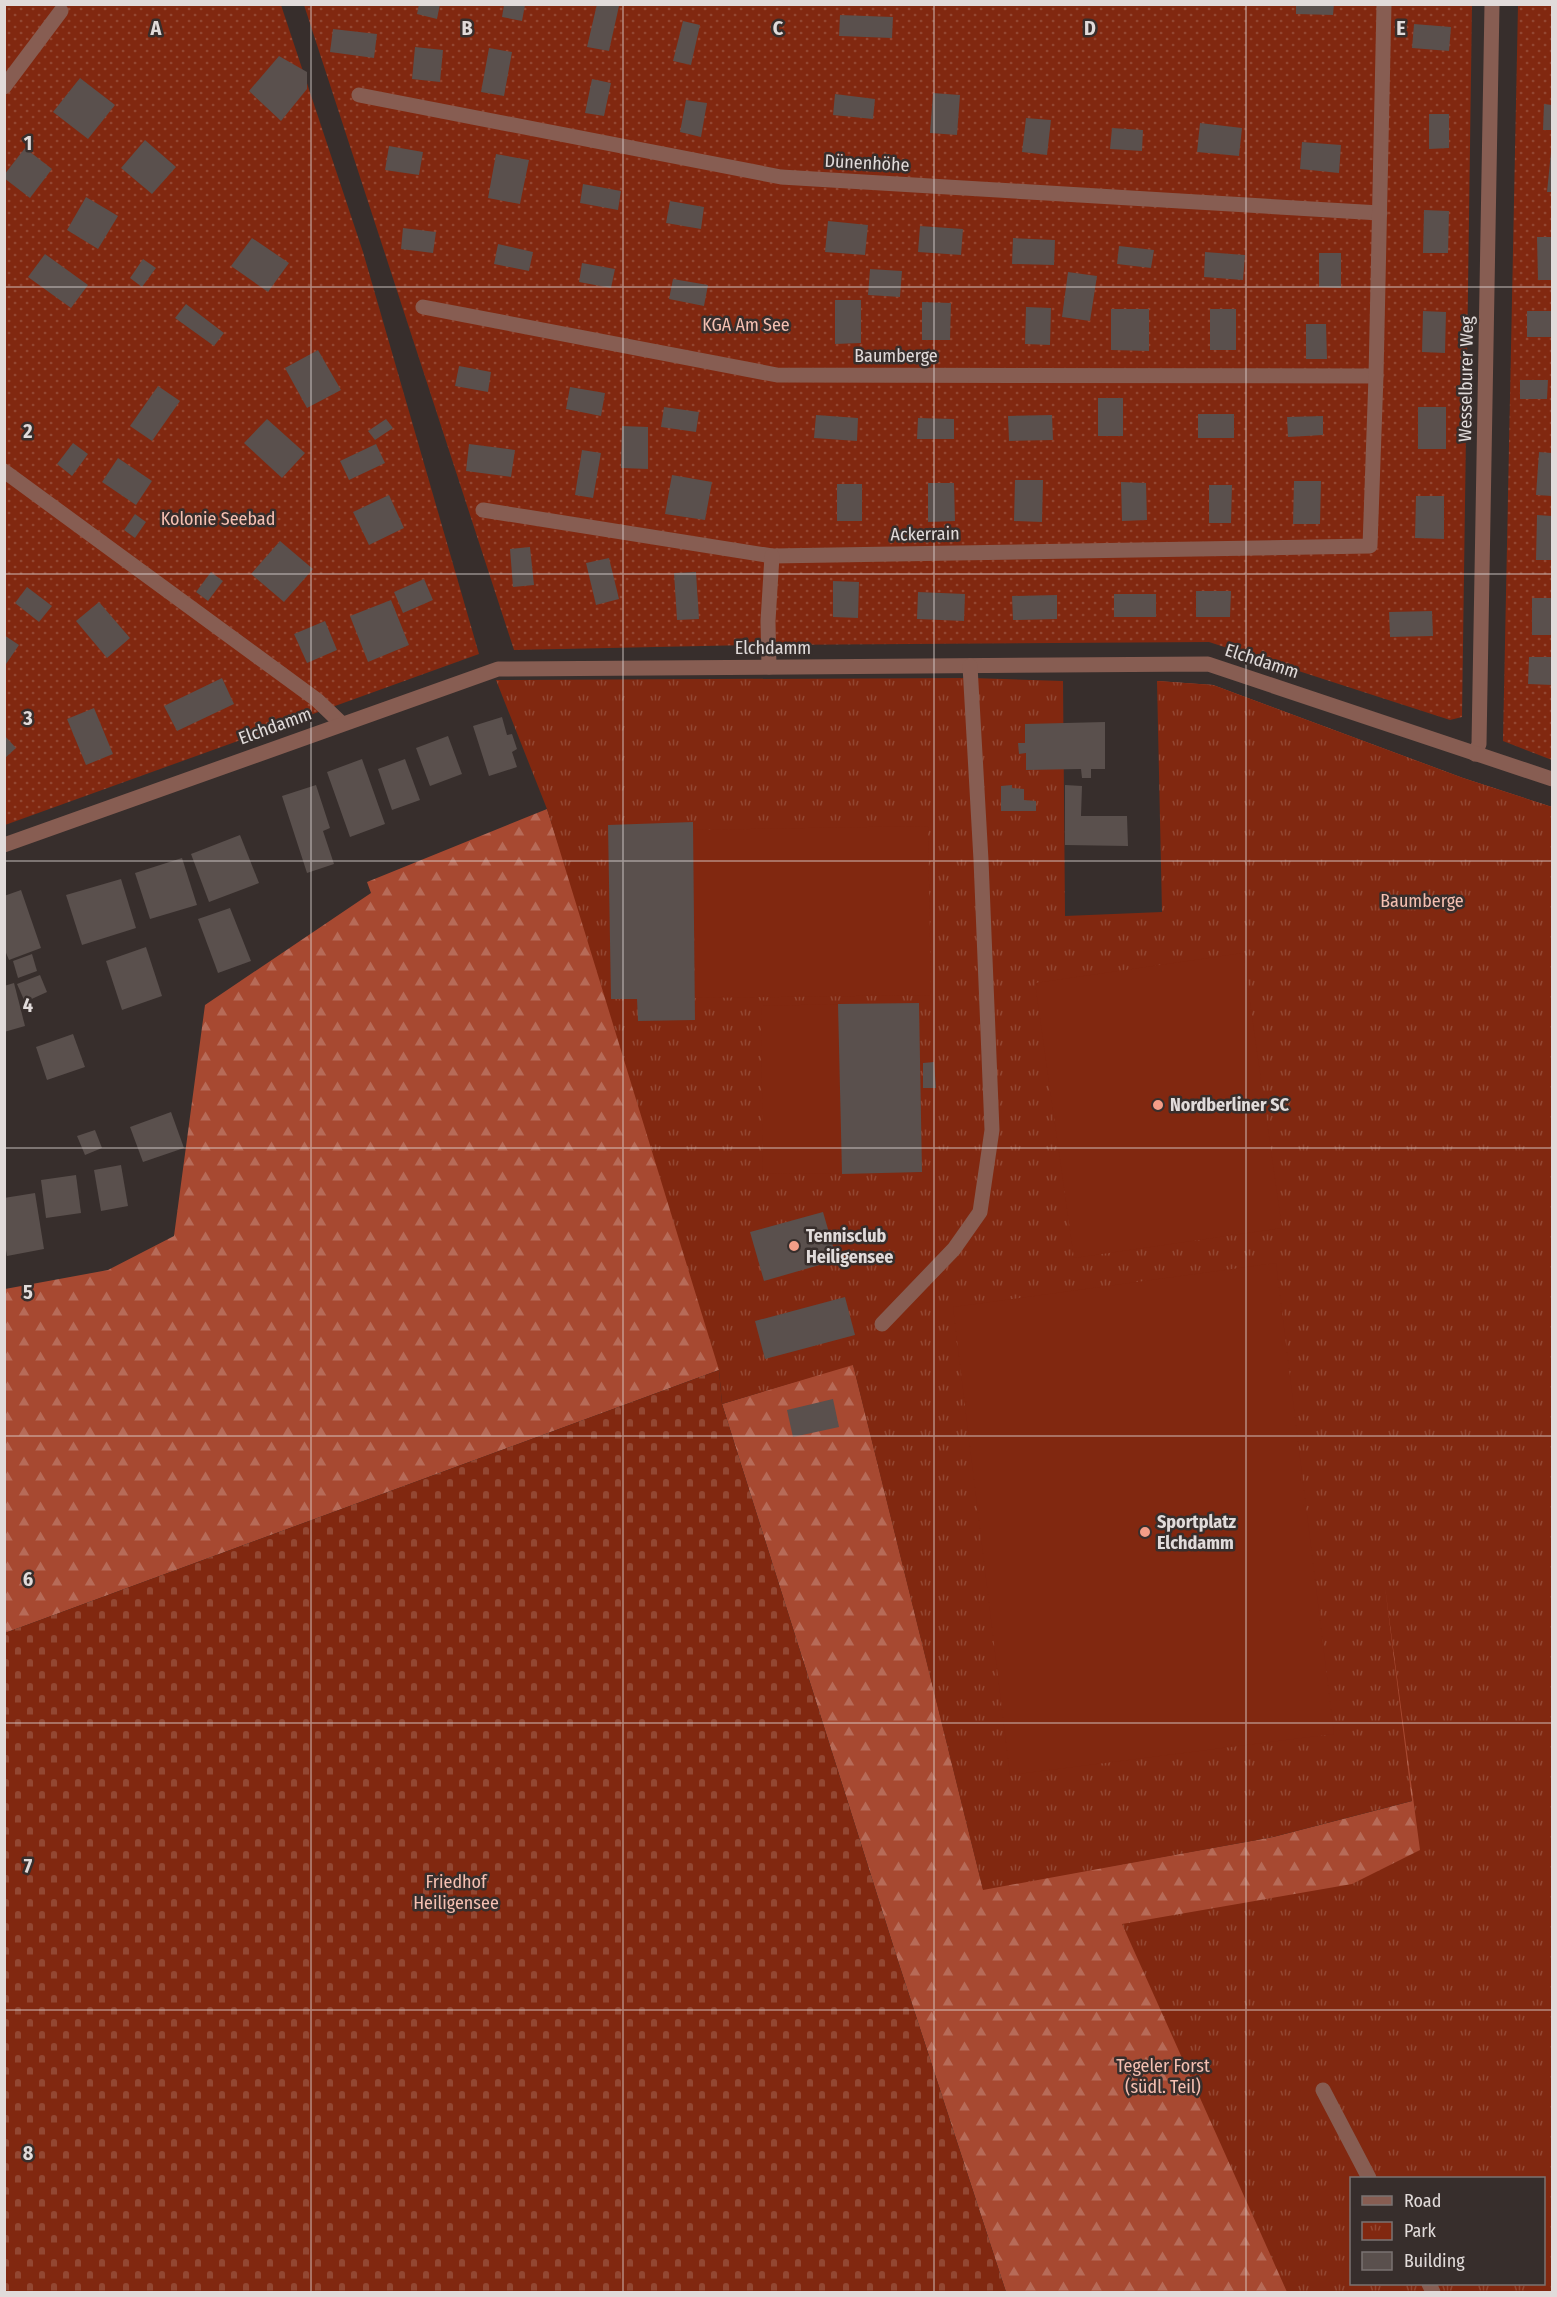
<svg xmlns="http://www.w3.org/2000/svg" width="1557" height="2297" viewBox="0 0 1557 2297" font-family="'Fira Sans Condensed',sans-serif">
<defs>
<pattern id="grass-dots" width="8" height="8" patternUnits="userSpaceOnUse" patternTransform="scale(1.5)"><rect width="8" height="8" fill="#812810"/><path d="M2 2h.1M6 6h.1" fill="none" stroke="#934732" stroke-width="1.8" stroke-linecap="round"/></pattern>
<pattern id="forest-firs" width="22" height="20" patternUnits="userSpaceOnUse" patternTransform="scale(1.5)"><rect width="22" height="20" fill="#a74931"/><path d="M5 1l3.5 6h-7zM16 11l3.5 6h-7z" fill="#b76b58"/></pattern>
<pattern id="cemetery-stones" width="16" height="16" patternUnits="userSpaceOnUse" patternTransform="scale(1.5)"><rect width="16" height="16" fill="#812810"/><path d="M2 7V4a2 2 0 0 1 4 0v3zM10 15v-3a2 2 0 0 1 4 0v3z" fill="#934732"/></pattern>
<pattern id="park-tufts" width="24" height="20" patternUnits="userSpaceOnUse" patternTransform="scale(1.5)"><rect width="24" height="20" fill="#812810"/><path d="M3 7l-1-3M5 7V3M7 7l1-3M15 17l-1-3M17 17v-4M19 17l1-3" fill="none" stroke="#934732"/></pattern>
</defs>
<rect width="100%" height="100%" fill="#372e2c"/>
<g fill="url(#grass-dots)">
<path d="M 4,5 L 281,5 L 363,252 L 479,654 L 5,825 Z"/>
<path d="M 304,5 L 1472,5 L 1462,717 L 1450,720 L 1209,642 L 751,645 L 514,650 Z"/>
<path d="M 1518,5 L 1552,5 L 1552,760 L 1503,741 Z"/>
</g>
<g fill="url(#forest-firs)">
<path d="M 1157,681 L 1213,685 L 1463,778 L 1552,807 L 1552,2040 L 1352,2178 L 1352,2284 L 1544,2284 L 1552,2292 L 1006,2292 L 899,1964 L 722,1404 L 853,1364 L 983,1889 L 1273,1837 L 1412,1801 Z"/>
<path d="M 547,809 L 727,1364 L 719,1370 L 5,1633 L 5,1289 L 108,1270 L 174,1236 L 205,1005 L 371,893 L 367,882 Z"/>
</g>
<path fill="url(#cemetery-stones)" d="M 719,1370 L 722,1404 L 899,1964 L 1006,2292 L 5,2292 L 5,1633 Z"/>
<path fill="url(#park-tufts)" fill-rule="evenodd" d="M 972,678 L 1063,681 L 1065,916 L 1162,912 L 1157,681 L 1213,685 L 1463,778 L 1552,807 L 1552,2292 L 1287,2292 L 1122,1924 L 1352,1884 L 1420,1850 L 1385,1587 L 1412,1801 L 1273,1837 L 983,1890 L 853,1365 L 722,1404 L 719,1370 L 547,809 L 496,680 ZM 1352,2178 L 1544,2178 L 1544,2284 L 1352,2284 Z"/>
<g fill="#812810">
<path d="M 928,826 L 931,995 L 695,998 L 693,830 Z"/>
<path d="M 1243,953 L 1282,1228 L 1074,1258 L 1035,983 Z"/>
<path d="M 838,1004 L 918,1004 L 920,1172 L 763,1174 L 761,1006 Z"/>
<path d="M 1276,1263 L 1334,1734 L 1010,1775 L 953,1307 Z"/>
</g>
<g fill="#5a504d">
<path d="M 419,4 L 440,4 L 437,19 L 417,14 Z"/>
<path d="M 597,4 L 619,6 L 609,51 L 587,47 Z"/>
<path d="M 1296,4 L 1334,4 L 1333,15 L 1296,14 Z"/>
<path d="M 504,5 L 525,5 L 522,21 L 502,17 Z"/>
<path d="M 840,15 L 893,17 L 892,38 L 839,36 Z"/>
<path d="M 683,21 L 700,25 L 691,65 L 673,61 Z"/>
<path d="M 1414,24 L 1451,27 L 1449,51 L 1412,48 Z"/>
<path d="M 333,29 L 377,34 L 374,58 L 330,52 Z"/>
<path d="M 415,47 L 443,50 L 440,82 L 412,79 Z"/>
<path d="M 489,48 L 512,52 L 504,96 L 481,92 Z"/>
<path d="M 279,56 L 307,72 L 307,89 L 281,121 L 249,91 Z"/>
<path d="M 80,78 L 115,105 L 88,139 L 53,112 Z"/>
<path d="M 592,79 L 611,83 L 604,116 L 585,113 Z"/>
<path d="M 933,93 L 960,95 L 957,135 L 930,133 Z"/>
<path d="M 835,94 L 875,99 L 873,119 L 833,115 Z"/>
<path d="M 686,100 L 707,103 L 701,137 L 680,132 Z"/>
<path d="M 1544,104 L 1552,105 L 1552,130 L 1543,130 Z"/>
<path d="M 1429,114 L 1449,114 L 1449,148 L 1429,149 Z"/>
<path d="M 1026,118 L 1051,120 L 1047,155 L 1022,152 Z"/>
<path d="M 1200,123 L 1242,128 L 1239,156 L 1197,152 Z"/>
<path d="M 1112,128 L 1143,130 L 1142,151 L 1110,149 Z"/>
<path d="M 145,140 L 176,167 L 152,194 L 121,168 Z"/>
<path d="M 1302,142 L 1341,145 L 1339,173 L 1300,169 Z"/>
<path d="M 389,146 L 423,152 L 419,175 L 385,170 Z"/>
<path d="M 25,148 L 52,169 L 30,198 L 4,178 L 4,175 Z"/>
<path d="M 1551,152 L 1552,152 L 1552,192 L 1547,192 Z"/>
<path d="M 496,154 L 529,160 L 520,204 L 488,198 Z"/>
<path d="M 583,184 L 621,191 L 618,210 L 580,203 Z"/>
<path d="M 86,197 L 118,216 L 98,249 L 67,230 Z"/>
<path d="M 670,201 L 704,207 L 701,229 L 666,223 Z"/>
<path d="M 1424,210 L 1449,211 L 1448,253 L 1423,253 Z"/>
<path d="M 828,221 L 868,225 L 865,255 L 825,252 Z"/>
<path d="M 920,226 L 963,229 L 961,255 L 918,252 Z"/>
<path d="M 403,228 L 436,232 L 433,253 L 401,249 Z"/>
<path d="M 1537,237 L 1552,237 L 1552,280 L 1538,280 Z"/>
<path d="M 252,238 L 289,263 L 268,292 L 231,266 Z"/>
<path d="M 1013,238 L 1055,240 L 1054,265 L 1012,264 Z"/>
<path d="M 498,244 L 533,252 L 529,271 L 494,264 Z"/>
<path d="M 1119,246 L 1154,250 L 1151,268 L 1117,264 Z"/>
<path d="M 1205,252 L 1245,255 L 1243,280 L 1204,277 Z"/>
<path d="M 1319,253 L 1341,253 L 1341,288 L 1319,287 Z"/>
<path d="M 45,254 L 88,285 L 71,308 L 28,277 Z"/>
<path d="M 143,259 L 156,268 L 142,287 L 130,278 Z"/>
<path d="M 582,263 L 615,269 L 611,288 L 579,282 Z"/>
<path d="M 870,269 L 902,271 L 900,297 L 868,295 Z"/>
<path d="M 1068,272 L 1097,276 L 1090,321 L 1062,317 Z"/>
<path d="M 673,279 L 708,285 L 704,306 L 669,299 Z"/>
<path d="M 835,300 L 861,300 L 861,343 L 835,344 Z"/>
<path d="M 922,302 L 951,303 L 950,340 L 922,340 Z"/>
<path d="M 186,304 L 224,333 L 214,346 L 175,318 Z"/>
<path d="M 1026,307 L 1051,308 L 1050,345 L 1025,344 Z"/>
<path d="M 1111,309 L 1149,309 L 1149,351 L 1111,350 Z"/>
<rect x="1210" y="309" width="26" height="41"/>
<path d="M 1423,311 L 1446,312 L 1445,353 L 1422,352 Z"/>
<rect x="1527" y="311" width="25" height="26"/>
<path d="M 1306,324 L 1326,324 L 1327,359 L 1306,359 Z"/>
<path d="M 318,350 L 341,390 L 307,408 L 285,368 Z"/>
<path d="M 459,366 L 491,372 L 488,392 L 455,386 Z"/>
<path d="M 1520,380 L 1548,380 L 1547,399 L 1520,399 Z"/>
<path d="M 158,386 L 180,401 L 152,441 L 130,426 Z"/>
<path d="M 570,387 L 605,393 L 601,416 L 566,409 Z"/>
<rect x="1098" y="398" width="25" height="38"/>
<path d="M 664,407 L 699,412 L 696,432 L 661,427 Z"/>
<rect x="1418" y="407" width="28" height="42"/>
<rect x="1198" y="414" width="36" height="24"/>
<path d="M 816,415 L 858,418 L 857,441 L 814,438 Z"/>
<path d="M 1052,415 L 1053,440 L 1009,441 L 1008,416 Z"/>
<path d="M 1323,416 L 1323,435 L 1288,437 L 1287,417 Z"/>
<path d="M 918,418 L 954,419 L 954,439 L 917,439 Z"/>
<path d="M 267,419 L 305,453 L 282,478 L 244,443 Z"/>
<path d="M 386,419 L 393,428 L 375,440 L 368,431 Z"/>
<path d="M 622,426 L 648,427 L 648,469 L 621,468 Z"/>
<path d="M 73,443 L 88,454 L 72,476 L 57,464 Z"/>
<path d="M 376,444 L 385,463 L 349,480 L 340,461 Z"/>
<path d="M 469,444 L 515,450 L 511,477 L 466,471 Z"/>
<path d="M 582,450 L 601,453 L 593,498 L 575,495 Z"/>
<path d="M 1539,452 L 1552,453 L 1552,496 L 1536,495 Z"/>
<path d="M 118,458 L 152,481 L 136,505 L 102,482 Z"/>
<path d="M 672,475 L 712,482 L 705,520 L 665,514 Z"/>
<path d="M 1015,480 L 1043,480 L 1042,522 L 1014,521 Z"/>
<path d="M 1294,481 L 1321,481 L 1320,524 L 1293,524 Z"/>
<path d="M 1121,482 L 1146,483 L 1147,520 L 1122,521 Z"/>
<path d="M 928,483 L 954,483 L 955,521 L 928,522 Z"/>
<rect x="837" y="484" width="25" height="37"/>
<path d="M 1209,485 L 1232,485 L 1231,523 L 1209,523 Z"/>
<path d="M 389,495 L 404,528 L 369,545 L 353,512 Z"/>
<path d="M 1416,496 L 1444,496 L 1444,539 L 1415,538 Z"/>
<path d="M 135,514 L 146,522 L 135,538 L 124,530 Z"/>
<path d="M 1537,515 L 1552,516 L 1552,560 L 1536,560 Z"/>
<path d="M 280,541 L 313,569 L 284,602 L 251,574 Z"/>
<path d="M 530,547 L 534,585 L 513,587 L 510,549 Z"/>
<path d="M 609,558 L 619,599 L 596,605 L 586,563 Z"/>
<path d="M 211,572 L 223,581 L 208,601 L 196,592 Z"/>
<path d="M 696,572 L 699,619 L 677,620 L 674,573 Z"/>
<path d="M 424,579 L 433,600 L 403,613 L 394,592 Z"/>
<path d="M 833,581 L 859,582 L 858,618 L 833,617 Z"/>
<path d="M 27,587 L 52,606 L 39,622 L 15,603 Z"/>
<path d="M 1196,591 L 1231,591 L 1230,617 L 1196,617 Z"/>
<path d="M 918,592 L 965,594 L 964,621 L 917,619 Z"/>
<rect x="1114" y="594" width="42" height="23"/>
<path d="M 1057,595 L 1057,619 L 1013,620 L 1012,596 Z"/>
<rect x="1532" y="598" width="20" height="37"/>
<path d="M 391,600 L 409,645 L 368,662 L 350,616 Z"/>
<path d="M 99,602 L 130,638 L 107,658 L 76,621 Z"/>
<path d="M 1432,611 L 1433,636 L 1390,637 L 1389,612 Z"/>
<path d="M 325,621 L 337,650 L 307,663 L 294,634 Z"/>
<path d="M 4,635 L 19,645 L 4,667 Z"/>
<path d="M 1529,657 L 1552,657 L 1552,685 L 1528,684 Z"/>
<path d="M 222,678 L 234,704 L 177,731 L 164,706 Z"/>
<path d="M 94,708 L 113,754 L 86,765 L 67,719 Z"/>
<path d="M 502,717 L 507,735 L 512,734 L 517,749 L 512,752 L 517,767 L 489,776 L 473,726 Z"/>
<path d="M 1105,722 L 1105,769 L 1091,769 L 1091,778 L 1082,778 L 1081,769 L 1026,770 L 1026,753 L 1019,754 L 1018,743 L 1025,743 L 1025,724 Z"/>
<path d="M 4,735 L 16,748 L 4,759 Z"/>
<path d="M 448,736 L 462,774 L 430,786 L 416,748 Z"/>
<path d="M 362,759 L 385,824 L 350,837 L 327,772 Z"/>
<path d="M 405,759 L 420,800 L 392,810 L 378,769 Z"/>
<path d="M 316,785 L 330,828 L 323,831 L 334,864 L 307,873 L 282,796 Z"/>
<path d="M 1012,785 L 1012,788 L 1024,789 L 1024,800 L 1036,801 L 1036,811 L 1001,811 L 1001,786 Z"/>
<path d="M 1065,785 L 1082,786 L 1081,816 L 1127,816 L 1128,846 L 1065,845 Z"/>
<path d="M 693,822 L 695,1020 L 638,1021 L 637,999 L 611,999 L 608,825 Z"/>
<path d="M 240,835 L 259,883 L 209,902 L 191,854 Z"/>
<path d="M 182,858 L 197,905 L 150,919 L 135,873 Z"/>
<path d="M 121,879 L 136,928 L 82,945 L 66,895 Z"/>
<path d="M 21,890 L 41,948 L 9,960 L 4,948 L 4,896 Z"/>
<path d="M 230,908 L 251,961 L 218,973 L 198,919 Z"/>
<path d="M 146,947 L 162,996 L 122,1010 L 106,961 Z"/>
<path d="M 32,954 L 37,971 L 18,978 L 13,961 Z"/>
<path d="M 40,975 L 47,992 L 25,1002 L 17,984 Z"/>
<path d="M 14,983 L 25,1026 L 4,1032 L 4,986 Z"/>
<path d="M 919,1003 L 922,1172 L 842,1174 L 838,1004 Z"/>
<path d="M 73,1034 L 85,1067 L 47,1080 L 36,1047 Z"/>
<path d="M 934,1062 L 936,1088 L 923,1088 L 923,1063 Z"/>
<path d="M 171,1112 L 184,1148 L 143,1162 L 130,1127 Z"/>
<path d="M 95,1130 L 102,1148 L 85,1155 L 77,1136 Z"/>
<path d="M 121,1165 L 128,1206 L 101,1211 L 94,1170 Z"/>
<path d="M 76,1175 L 81,1213 L 46,1218 L 41,1180 Z"/>
<path d="M 35,1193 L 44,1249 L 7,1256 L 4,1239 L 4,1198 Z"/>
<path d="M 823,1212 L 837,1260 L 764,1281 L 750,1232 Z"/>
<path d="M 845,1297 L 855,1335 L 765,1359 L 755,1321 Z"/>
<path d="M 833,1399 L 839,1427 L 793,1437 L 787,1410 Z"/>
</g>
<g fill="none" stroke-linecap="round" stroke-linejoin="round">
<g stroke="#875d52" stroke-width="15">
<path d="M 4,87 L 61,11"/>
<path d="M 359,95 L 781,177 L 1380,213"/>
<path d="M 423,307 L 777,375 L 1376,376"/>
<path d="M 4,471 L 317,700 L 341,723"/>
<path d="M 483,510 L 772,556 L 1370,546 L 1376,376 L 1384,4"/>
<path d="M 769,667 L 768,621 L 772,556"/>
<path d="M 1475,754 L 1479,744 L 1492,4"/>
<path d="M 4,845 L 498,669 L 1208,664 L 1552,779"/>
<path d="M 882,1324 L 954,1249 L 980,1212 L 992,1130 L 981,860 L 970,666"/>
<path d="M 1323,2090 L 1369,2178"/>
<path d="M 1429,2284 L 1433,2292"/>
</g>
</g>
<path fill="none" stroke="#e1dbda" stroke-width="1.5" stroke-opacity="0.55" d="M 311,4 L 311,2292M 623,4 L 623,2292M 934,4 L 934,2292M 1246,4 L 1246,2292M 4,287 L 1552,287M 4,574 L 1552,574M 4,861 L 1552,861M 4,1148 L 1552,1148M 4,1436 L 1552,1436M 4,1723 L 1552,1723M 4,2010 L 1552,2010"/>
<g fill="#f49e88" stroke="#372e2c" stroke-width="2">
<circle cx="1158" cy="1105" r="6"/>
<circle cx="794" cy="1246" r="6"/>
<circle cx="1145" cy="1532" r="6"/>
</g>
<g text-anchor="middle" dominant-baseline="central" stroke-width="5" stroke-linejoin="round" paint-order="stroke">
<g font-size="18" fill="#e1dbda" stroke="#372e2c">
<text transform="translate(867 163) rotate(3)">Dünenhöhe</text>
<text x="896" y="356">Baumberge</text>
<text transform="translate(1466 379) rotate(-89)">Wesselburer Weg</text>
<text transform="translate(925 534) rotate(-1)">Ackerrain</text>
<text x="773" y="648">Elchdamm</text>
<text transform="translate(1262 661) rotate(18)">Elchdamm</text>
<text transform="translate(275 726) rotate(-20)">Elchdamm</text>
</g>
<g font-size="18" fill="#f5c0b2" stroke="#372e2c">
<text x="746" y="325">KGA Am See</text>
<text x="218" y="519">Kolonie Seebad</text>
<text x="1422" y="901">Baumberge</text>
<text x="456" y="1882">Friedhof<tspan x="456" dy="21">Heiligensee</tspan></text>
<text x="1163" y="2066">Tegeler Forst<tspan x="1163" dy="21">(südl. Teil)</tspan></text>
</g>
<g font-size="18" font-weight="bold" fill="#e1dbda" stroke="#372e2c" text-anchor="start">
<text x="1170" y="1105">Nordberliner SC</text>
<text x="806" y="1236">Tennisclub<tspan x="806" dy="21">Heiligensee</tspan></text>
<text x="1157" y="1522">Sportplatz<tspan x="1157" dy="21">Elchdamm</tspan></text>
</g>
</g>
<g font-size="20" text-anchor="middle" font-weight="bold" fill="#e1dbda" stroke="#372e2c" stroke-width="5" stroke-linejoin="round" paint-order="stroke">
<text x="156" y="35">A</text>
<text x="467" y="35">B</text>
<text x="778" y="35">C</text>
<text x="1090" y="35">D</text>
<text x="1401" y="35">E</text>
<text x="28" y="150">1</text>
<text x="28" y="438">2</text>
<text x="28" y="725">3</text>
<text x="28" y="1012">4</text>
<text x="28" y="1299">5</text>
<text x="28" y="1586">6</text>
<text x="28" y="1873">7</text>
<text x="28" y="2160">8</text>
</g>
<rect width="1557" height="2297" fill="none" stroke="#e1dbda" stroke-width="12"/>
<rect x="1350" y="2177" width="195" height="108" fill="#372e2c" stroke="#7b7372" stroke-width="1.5"/>
<rect x="1362" y="2196" width="30" height="9" fill="#875d52" stroke="#7b7372" stroke-width="1.5"/>
<text x="1404" y="2207" font-size="18" fill="#e1dbda">Road</text>
<rect x="1362" y="2222" width="30" height="18" fill="url(#park-tufts)" stroke="#7b7372" stroke-width="1.5"/>
<text x="1404" y="2237" font-size="18" fill="#e1dbda">Park</text>
<rect x="1362" y="2252" width="30" height="18" fill="#5a504d" stroke="#7b7372" stroke-width="1.5"/>
<text x="1404" y="2267" font-size="18" fill="#e1dbda">Building</text>
</svg>
